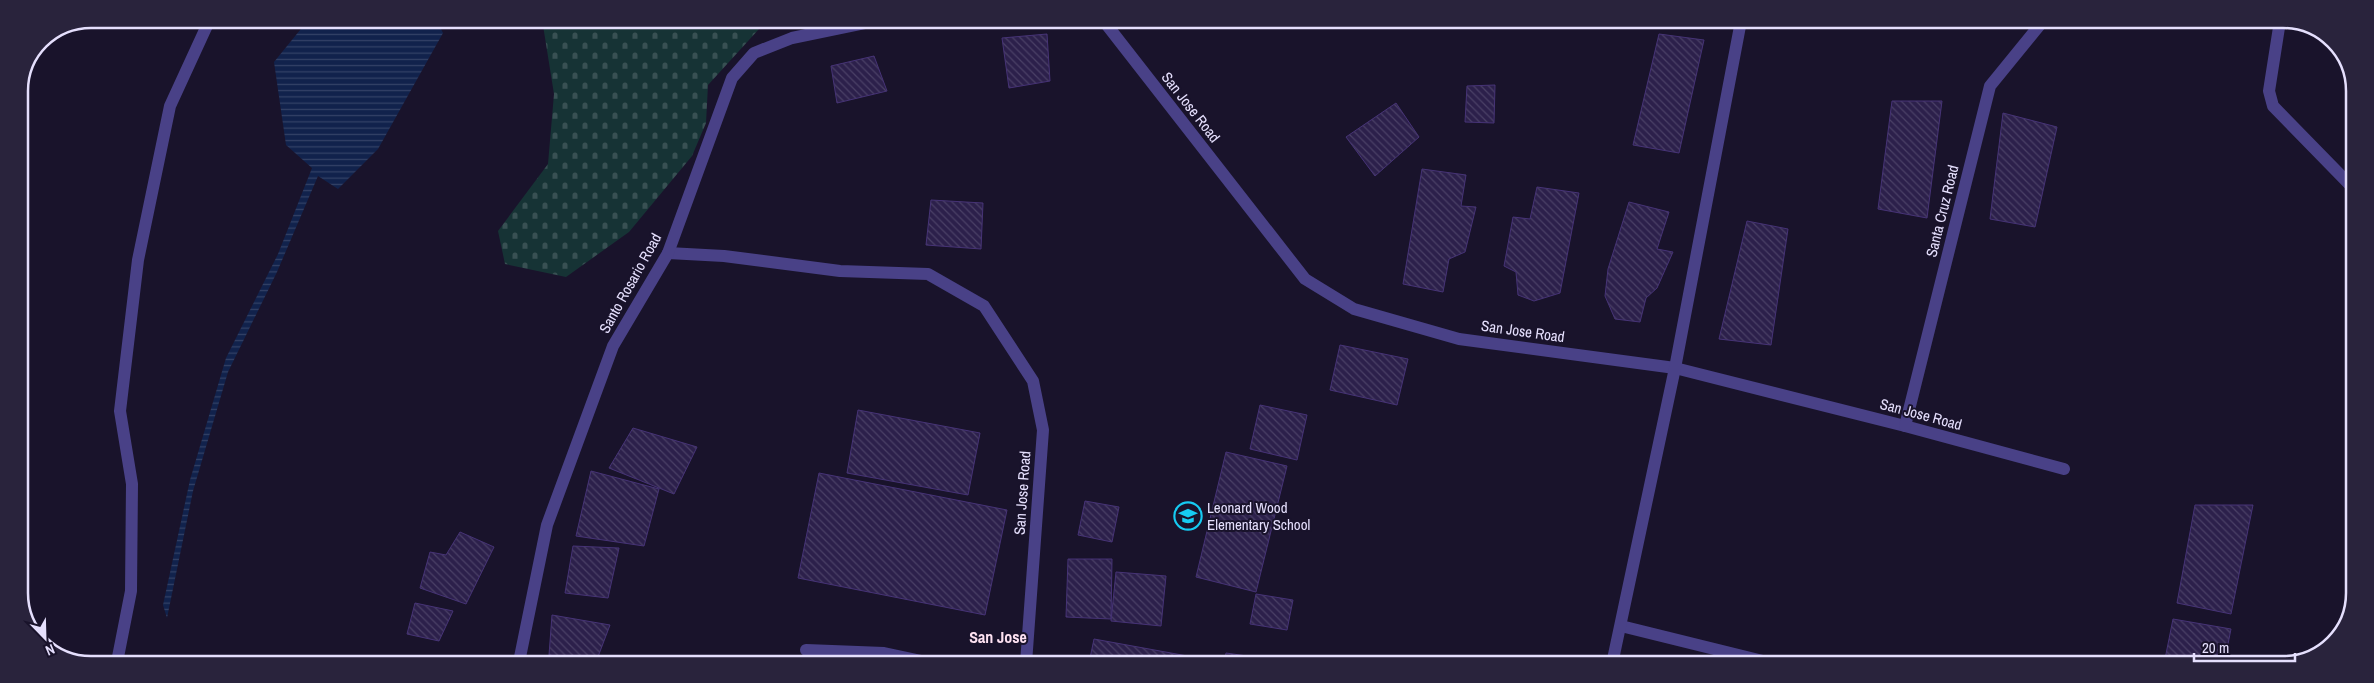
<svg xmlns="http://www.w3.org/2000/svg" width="2374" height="683" viewBox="0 0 2374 683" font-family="'Archivo Narrow',sans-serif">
<defs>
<pattern id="cemetery-stones" width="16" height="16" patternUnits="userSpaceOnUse" patternTransform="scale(1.25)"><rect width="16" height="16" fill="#163335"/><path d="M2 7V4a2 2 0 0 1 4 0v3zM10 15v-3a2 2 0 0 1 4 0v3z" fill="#385053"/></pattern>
<pattern id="water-rules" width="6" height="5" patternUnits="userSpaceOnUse" patternTransform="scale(1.25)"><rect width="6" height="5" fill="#11224c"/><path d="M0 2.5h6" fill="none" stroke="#344267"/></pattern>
<pattern id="building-back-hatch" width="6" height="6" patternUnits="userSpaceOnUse" patternTransform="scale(1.25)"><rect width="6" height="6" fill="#2c204b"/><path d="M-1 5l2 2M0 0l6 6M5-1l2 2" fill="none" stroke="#4a4066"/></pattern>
</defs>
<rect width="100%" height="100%" fill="#19132b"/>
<path fill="url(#cemetery-stones)" d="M 542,19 L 768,19 L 708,85 L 706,123 L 692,156 L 629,232 L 566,277 L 505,264 L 498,231 L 548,164 L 554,94 Z"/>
<path fill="url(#water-rules)" d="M 309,19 L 436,19 L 443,33 L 378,149 L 338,189 L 318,176 L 277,272 L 228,372 L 193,491 L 167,618 L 163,605 L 190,480 L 226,358 L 278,254 L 312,168 L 286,145 L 274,62 Z"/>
<g fill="url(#building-back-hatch)" stroke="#463376">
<path d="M 1047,34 L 1050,81 L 1009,88 L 1002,38 Z"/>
<path d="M 1659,34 L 1704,40 L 1679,153 L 1633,145 Z"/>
<path d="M 874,56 L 887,91 L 837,103 L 831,66 Z"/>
<path d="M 1495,85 L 1494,123 L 1465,122 L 1467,86 Z"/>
<path d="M 1892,101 L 1942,101 L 1927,218 L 1878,209 Z"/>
<path d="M 1396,103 L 1419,137 L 1375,176 L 1346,137 Z"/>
<path d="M 2003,113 L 2057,127 L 2035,227 L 1990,219 Z"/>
<path d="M 1422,169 L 1466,175 L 1461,206 L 1476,207 L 1465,252 L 1449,259 L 1443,292 L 1403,284 Z"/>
<path d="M 1537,187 L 1579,193 L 1560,293 L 1534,301 L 1518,295 L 1516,272 L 1504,266 L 1513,217 L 1530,219 Z"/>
<path d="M 931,200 L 983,203 L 981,249 L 926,245 Z"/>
<path d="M 1629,202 L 1669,212 L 1657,249 L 1673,252 L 1657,288 L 1646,298 L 1640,322 L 1615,319 L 1605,296 L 1608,269 Z"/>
<path d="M 1747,221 L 1788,229 L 1771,345 L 1719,339 Z"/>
<path d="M 1340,345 L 1408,359 L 1397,405 L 1330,390 Z"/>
<path d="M 1260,405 L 1307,415 L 1297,460 L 1250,449 Z"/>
<path d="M 858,410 L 980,433 L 968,495 L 847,473 Z"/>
<path d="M 633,428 L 697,447 L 674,494 L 609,468 Z"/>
<path d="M 1226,452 L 1287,466 L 1256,592 L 1196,577 Z"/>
<path d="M 591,471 L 659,489 L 644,546 L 576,536 Z"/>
<path d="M 819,473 L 1007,510 L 985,615 L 798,578 Z"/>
<path d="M 1085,501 L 1119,507 L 1112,542 L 1078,535 Z"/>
<path d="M 2195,505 L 2253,505 L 2231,614 L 2177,603 Z"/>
<path d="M 460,532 L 494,547 L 466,604 L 420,588 L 430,552 L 446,555 Z"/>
<path d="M 573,546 L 619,548 L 608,598 L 565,593 Z"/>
<path d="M 1068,559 L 1112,559 L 1111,619 L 1066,617 Z"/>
<path d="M 1116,572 L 1166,576 L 1161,626 L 1111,621 Z"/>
<path d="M 1256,594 L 1293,600 L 1287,630 L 1250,624 Z"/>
<path d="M 415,603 L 453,611 L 439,641 L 407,634 Z"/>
<path d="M 552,615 L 610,625 L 596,662 L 549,655 Z"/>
<path d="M 2173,619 L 2231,629 L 2224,664 L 2164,664 Z"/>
<path d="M 1094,639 L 1204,659 L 1204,663 L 1089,663 Z"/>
<path d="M 1226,653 L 1261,658 L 1260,663 L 1224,663 Z"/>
</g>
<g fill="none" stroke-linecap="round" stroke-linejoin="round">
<g stroke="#494187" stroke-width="12">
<path d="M 1103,20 L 1305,279 L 1354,309 L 1459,339 L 1675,368 L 1905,426 L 2064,469"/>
<path d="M 2280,21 L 2269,91 L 2273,106 L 2355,190"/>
<path d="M 668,253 L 724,256 L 840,271 L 928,274 L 984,306 L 1033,381 L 1043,430 L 1026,663"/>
<path d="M 1905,426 L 1990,86 L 2043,21"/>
<path d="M 1621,626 L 1775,664"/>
<path d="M 806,650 L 884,653 L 931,663"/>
<path d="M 117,662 L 131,591 L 132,484 L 120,411 L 138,260 L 170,106 L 210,19"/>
<path d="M 519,662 L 547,525 L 613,346 L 668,253 L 732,78 L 754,53 L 792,38 L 879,20"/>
<path d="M 1612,664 L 1675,368 L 1741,21"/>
</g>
</g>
<defs>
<g id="school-ring" transform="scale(1.4375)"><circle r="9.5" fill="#19132b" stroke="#16cbf2" stroke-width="1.5"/><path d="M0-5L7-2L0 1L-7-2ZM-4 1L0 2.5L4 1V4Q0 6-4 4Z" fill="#16cbf2"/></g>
</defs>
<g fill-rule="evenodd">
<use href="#school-ring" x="1188" y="516"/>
</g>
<g text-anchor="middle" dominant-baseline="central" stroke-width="4" stroke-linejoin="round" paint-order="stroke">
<g font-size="15" fill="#e5dffd" stroke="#19132b">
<text transform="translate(1191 107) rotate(52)">San Jose Road</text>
<text transform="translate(1942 211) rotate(-76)">Santa Cruz Road</text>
<text transform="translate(630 283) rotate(-61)">Santo Rosario Road</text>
<text transform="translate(1523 331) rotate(8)">San Jose Road</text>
<text transform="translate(1921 414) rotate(15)">San Jose Road</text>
<text transform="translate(1022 493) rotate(-86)">San Jose Road</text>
</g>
<g font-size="15" fill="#e5dffd" stroke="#19132b" text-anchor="start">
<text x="1207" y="507">Leonard Wood<tspan x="1207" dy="17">Elementary School</tspan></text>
</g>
<g font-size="16" font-weight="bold" fill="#fde1f1" stroke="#19132b">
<text x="998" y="637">San Jose</text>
</g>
</g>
<path d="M0 0H2374V683H0ZM91 28H2283A63 63 0 0 1 2346 91V593A63 63 0 0 1 2283 656H91A63 63 0 0 1 28 593V91A63 63 0 0 1 91 28Z" fill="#29233c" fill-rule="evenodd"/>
<path fill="none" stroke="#e5dffd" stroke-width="2.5" d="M91 28H2283A63 63 0 0 1 2346 91V593A63 63 0 0 1 2283 656H91A63 63 0 0 1 28 593V91A63 63 0 0 1 91 28Z"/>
<g transform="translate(45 638) rotate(157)" stroke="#19132b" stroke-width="4" paint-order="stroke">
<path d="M0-4L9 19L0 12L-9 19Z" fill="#e5dffd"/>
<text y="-8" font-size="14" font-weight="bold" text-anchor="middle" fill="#e5dffd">N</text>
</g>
<path d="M2194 653v8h101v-8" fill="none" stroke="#e5dffd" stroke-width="2.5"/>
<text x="2202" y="653" font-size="15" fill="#e5dffd" stroke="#19132b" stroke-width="4" paint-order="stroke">20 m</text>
</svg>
